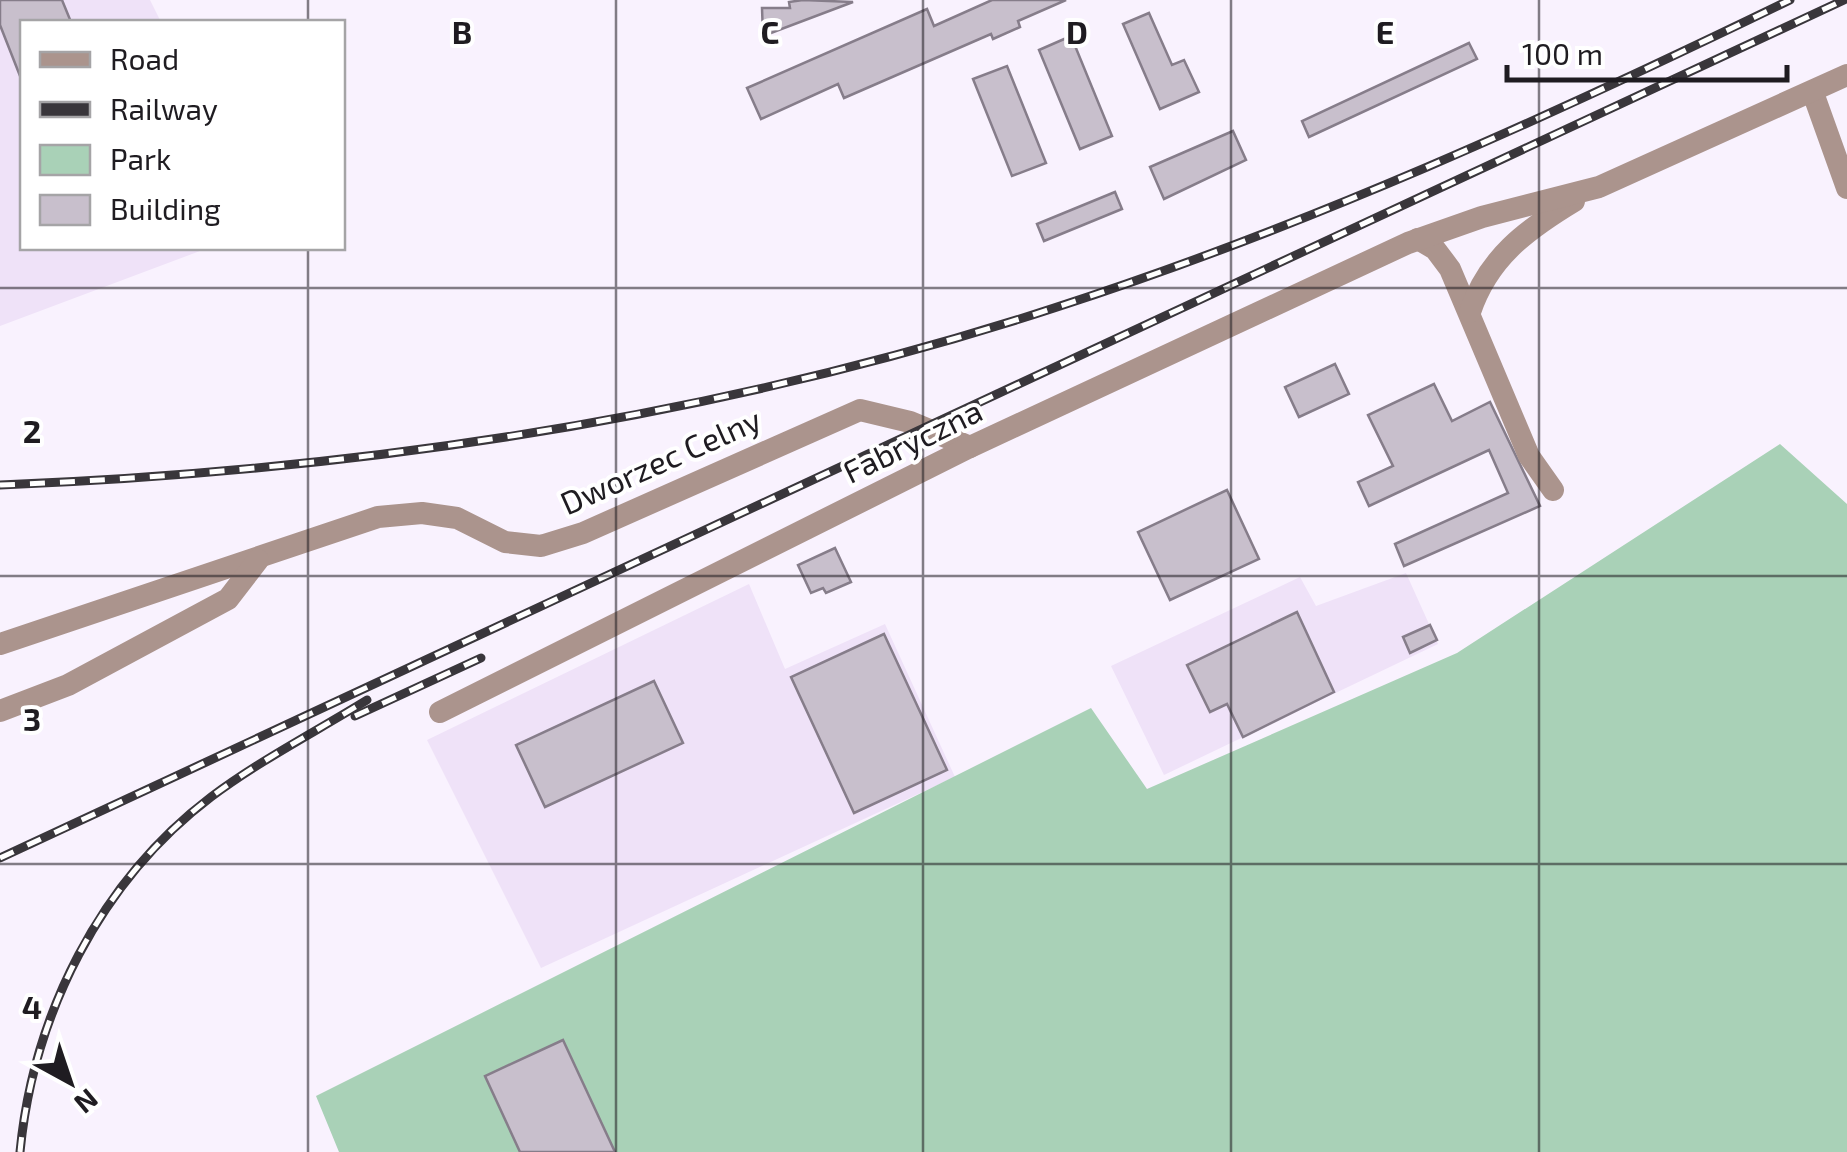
<svg xmlns="http://www.w3.org/2000/svg" width="1847" height="1152" viewBox="0 0 1847 1152" font-family="'Exo 2',sans-serif">
<rect width="100%" height="100%" fill="#f9f2fe"/>
<g fill="#efe2f8">
<path d="M 0,0 L 150,0 L 161,22 L 22,22 L 22,248 L 208,248 L 0,326 Z"/>
<path d="M 1406,573 L 1438,644 L 1164,775 L 1111,666 L 1300,577 L 1316,606 Z"/>
<path d="M 749,584 L 785,669 L 885,624 L 955,777 L 541,968 L 427,740 Z"/>
</g>
<path fill="#a9d1b7" d="M 1780,444 L 1847,504 L 1847,1152 L 339,1152 L 316,1096 L 1091,708 L 1147,789 L 1457,653 Z"/>
<g fill="#c8bfcc" stroke="#867d8a" stroke-width="2.5">
<path d="M 0,0 L 62,0 L 71,22 L 22,22 L 22,81 L 0,25 Z"/>
<path d="M 803,0 L 853,2 L 763,36 L 762,8 L 790,8 L 789,2 Z"/>
<path d="M 992,0 L 1066,0 L 1018,21 L 1020,27 L 993,39 L 991,34 L 844,98 L 838,84 L 761,119 L 747,88 L 927,9 L 934,26 Z"/>
<path d="M 1149,13 L 1172,65 L 1184,60 L 1199,92 L 1160,109 L 1123,24 Z"/>
<path d="M 1071,36 L 1112,136 L 1080,149 L 1039,50 Z"/>
<path d="M 1469,43 L 1477,59 L 1309,137 L 1302,121 Z"/>
<path d="M 1007,66 L 1046,163 L 1012,176 L 973,79 Z"/>
<path d="M 1233,131 L 1246,160 L 1164,199 L 1150,167 Z"/>
<path d="M 1115,192 L 1122,209 L 1044,241 L 1037,224 Z"/>
<path d="M 1335,364 L 1349,394 L 1299,417 L 1285,387 Z"/>
<path d="M 1434,384 L 1452,421 L 1490,402 L 1540,506 L 1404,566 L 1395,544 L 1508,493 L 1489,450 L 1369,506 L 1358,482 L 1393,466 L 1368,415 Z"/>
<path d="M 1227,490 L 1259,559 L 1170,600 L 1138,532 Z"/>
<path d="M 835,548 L 851,582 L 826,593 L 823,588 L 811,593 L 798,565 Z"/>
<path d="M 1297,612 L 1334,692 L 1243,737 L 1227,704 L 1210,712 L 1187,665 Z"/>
<path d="M 1430,625 L 1437,640 L 1410,653 L 1403,637 Z"/>
<path d="M 884,634 L 947,770 L 854,813 L 791,677 Z"/>
<path d="M 654,681 L 683,743 L 545,807 L 516,745 Z"/>
<path d="M 563,1040 L 615,1152 L 520,1152 L 485,1076 Z"/>
</g>
<g fill="none" stroke-linecap="round" stroke-linejoin="round">
<g stroke="#ab948d" stroke-width="22">
<path d="M 1813,93 L 1847,188"/>
<path d="M 1418,239 L 1435,249 L 1450,269 L 1529,456 L 1553,490"/>
<path d="M 1470,312 C 1488,258 1526,230 1574,201"/>
<path d="M 0,644 L 378,517 L 422,513 L 457,518 L 505,542 L 541,546 L 583,533 L 860,410 L 910,422 L 970,447"/>
<path d="M 0,711 L 68,685 L 228,599 L 258,560"/>
<path d="M 440,712 L 970,447 L 1408,243 L 1482,217 L 1599,187 L 1847,75"/>
</g>
<g stroke="#39363b" stroke-width="9">
<g id="rail">
<path d="M 0,485 C 354,471 716,418 1054,308 C 1306,227 1551,116 1790,0"/>
<path d="M 355,716 L 481,658"/>
<path d="M 0,858 L 1844,0"/>
<path d="M 20,1152 C 33,1015 100,881 211,797 C 259,761 315,732 367,700"/>
</g>
</g>
<use href="#rail" stroke="#fff" stroke-width="5" stroke-dasharray="15" stroke-linecap="butt"/>
</g>
<path fill="none" stroke="#1f1c21" stroke-width="2.5" stroke-opacity="0.55" d="M 308,0 L 308,22M 616,0 L 616,1152M 923,0 L 923,1152M 1231,0 L 1231,1152M 1539,0 L 1539,1152M 308,248 L 308,1152M 0,288 L 1847,288M 0,576 L 1847,576M 0,864 L 1847,864"/>
<g text-anchor="middle" dominant-baseline="central" stroke-width="8" stroke-linejoin="round" paint-order="stroke">
<g font-size="32" fill="#1f1c21" stroke="#fff">
<text transform="translate(912 440) rotate(-26)">Fabryczna</text>
<text transform="translate(660 460) rotate(-24)">Dworzec Celny</text>
</g>
</g>
<g font-size="32" text-anchor="middle" font-weight="bold" fill="#1f1c21" stroke="#fff" stroke-width="8" stroke-linejoin="round" paint-order="stroke">
<text x="462" y="44">B</text>
<text x="770" y="44">C</text>
<text x="1077" y="44">D</text>
<text x="1385" y="44">E</text>
<text x="32" y="443">2</text>
<text x="32" y="731">3</text>
<text x="32" y="1019">4</text>
</g>
<rect x="20" y="20" width="325" height="230" fill="#ffffff" stroke="#a5a4a6" stroke-width="2.5"/>
<rect x="40" y="52" width="50" height="15" fill="#ab948d" stroke="#a5a4a6" stroke-width="2.5"/>
<text x="110" y="70" font-size="30" fill="#1f1c21">Road</text>
<rect x="40" y="102" width="50" height="15" fill="#39363b" stroke="#a5a4a6" stroke-width="2.5"/>
<text x="110" y="120" font-size="30" fill="#1f1c21">Railway</text>
<rect x="40" y="145" width="50" height="30" fill="#a9d1b7" stroke="#a5a4a6" stroke-width="2.5"/>
<text x="110" y="170" font-size="30" fill="#1f1c21">Park</text>
<rect x="40" y="195" width="50" height="30" fill="#c8bfcc" stroke="#a5a4a6" stroke-width="2.5"/>
<text x="110" y="220" font-size="30" fill="#1f1c21">Building</text>
<g transform="translate(70 1082) rotate(140)" stroke="#ffffff" stroke-width="8" paint-order="stroke">
<path d="M0-8L18 38L0 25L-18 38Z" fill="#1f1c21"/>
<text y="-15" font-size="28" font-weight="bold" text-anchor="middle" fill="#1f1c21">N</text>
</g>
<path d="M1507 65v15h280v-15" fill="none" stroke="#1f1c21" stroke-width="5"/>
<text x="1522" y="65" font-size="30" fill="#1f1c21" stroke="#ffffff" stroke-width="8" paint-order="stroke">100 m</text>
</svg>
